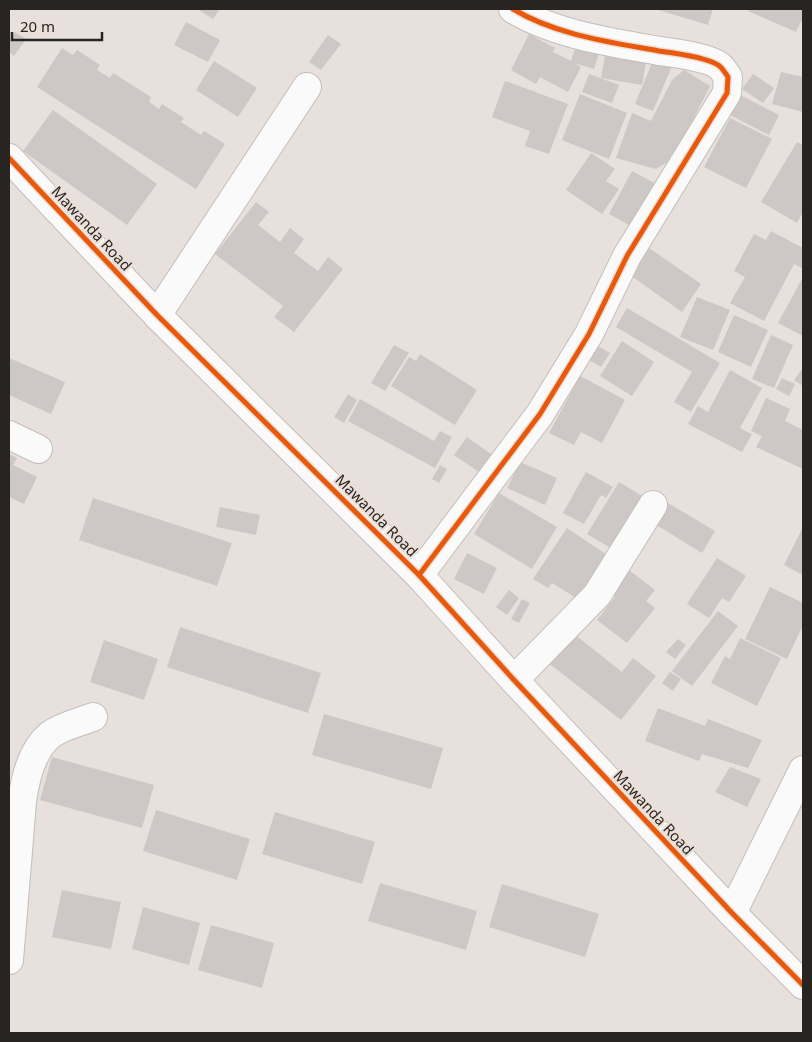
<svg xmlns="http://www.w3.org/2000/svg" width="812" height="1042" viewBox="0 0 812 1042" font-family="'Noto Sans',sans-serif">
<rect width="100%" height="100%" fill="#e7e0dc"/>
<g fill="#cdc8c5">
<path d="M 197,9 L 220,9 L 213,19 Z"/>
<path d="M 655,9 L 713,9 L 708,25 Z"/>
<path d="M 749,9 L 799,9 L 803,11 L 803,17 L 796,32 L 748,11 Z"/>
<path d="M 186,22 L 220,40 L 208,62 L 174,45 Z"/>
<path d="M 15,32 L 26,39 L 14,56 L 9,52 L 9,42 Z"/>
<path d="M 529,34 L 555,48 L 553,52 L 571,61 L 577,42 L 600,50 L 594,69 L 574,63 L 581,67 L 568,92 L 540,77 L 536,84 L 511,70 Z"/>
<path d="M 328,35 L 341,44 L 321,70 L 309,62 Z"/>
<path d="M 62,48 L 73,55 L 77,50 L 100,65 L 97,70 L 110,78 L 113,73 L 151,97 L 149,102 L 159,109 L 162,104 L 184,118 L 181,122 L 201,135 L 204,131 L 225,144 L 196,189 L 37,87 Z"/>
<path d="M 605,55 L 646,62 L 642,85 L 601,78 Z"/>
<path d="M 654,58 L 672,66 L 653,111 L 635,104 Z"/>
<path d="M 214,61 L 257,88 L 238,117 L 196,90 Z"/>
<path d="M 684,70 L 710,86 L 674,158 L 656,169 L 616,158 L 632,113 L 651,121 L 672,80 Z"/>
<path d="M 781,72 L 803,77 L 803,112 L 772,104 Z"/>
<path d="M 589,74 L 619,85 L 612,103 L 582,92 Z"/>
<path d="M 753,74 L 774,88 L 763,103 L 742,89 Z"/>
<path d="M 505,81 L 568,104 L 549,154 L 525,146 L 530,131 L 492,117 Z"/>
<path d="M 580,94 L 627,113 L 609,159 L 562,140 Z"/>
<path d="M 738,94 L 779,115 L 769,135 L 728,114 Z"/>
<path d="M 53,110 L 157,184 L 127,225 L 23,151 Z"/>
<path d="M 730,118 L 772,139 L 746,188 L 704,167 Z"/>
<path d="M 797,142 L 803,145 L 803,212 L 797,223 L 761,202 Z"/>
<path d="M 591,153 L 615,169 L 606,181 L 619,189 L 602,214 L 566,190 Z"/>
<path d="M 632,171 L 662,187 L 638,230 L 609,214 Z"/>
<path d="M 256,202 L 269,212 L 258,225 L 280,242 L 290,228 L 304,239 L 294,253 L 318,271 L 328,257 L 343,269 L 294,332 L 274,317 L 283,306 L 215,254 Z"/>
<path d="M 771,231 L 803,248 L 803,265 L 802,268 L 794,264 L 764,321 L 730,303 L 745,277 L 734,271 L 754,234 L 766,240 Z"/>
<path d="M 642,243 L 701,284 L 682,312 L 623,270 Z"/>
<path d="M 803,277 L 803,336 L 778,323 Z"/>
<path d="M 697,297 L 730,310 L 713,350 L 680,337 Z"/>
<path d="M 627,308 L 720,363 L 691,412 L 674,402 L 692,372 L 616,327 Z"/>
<path d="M 734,315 L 768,330 L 751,367 L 718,352 Z"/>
<path d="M 771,335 L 793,345 L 774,388 L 752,379 Z"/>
<path d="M 622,341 L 654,362 L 632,396 L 600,376 Z"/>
<path d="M 394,345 L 409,353 L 385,391 L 371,383 Z"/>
<path d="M 596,345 L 610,353 L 601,367 L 587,359 Z"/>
<path d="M 420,354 L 477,390 L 455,425 L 391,386 L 409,357 L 416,361 Z"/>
<path d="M 9,358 L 65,382 L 51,414 L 9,395 Z"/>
<path d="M 803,368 L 803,386 L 794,380 Z"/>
<path d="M 730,370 L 762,388 L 740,428 L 752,434 L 742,452 L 688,424 L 698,406 L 708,412 Z"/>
<path d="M 580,376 L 625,400 L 602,443 L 581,432 L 574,445 L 549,433 Z"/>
<path d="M 782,378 L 795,384 L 789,396 L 776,389 Z"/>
<path d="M 348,394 L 357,400 L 344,423 L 334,417 Z"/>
<path d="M 766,398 L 790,409 L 785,421 L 803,430 L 803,469 L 756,447 L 762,436 L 751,431 Z"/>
<path d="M 360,399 L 434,441 L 440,431 L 452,437 L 435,468 L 348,421 Z"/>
<path d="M 467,437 L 491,454 L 479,472 L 454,455 Z"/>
<path d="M 9,454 L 17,458 L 13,465 L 37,477 L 24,504 L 9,497 Z"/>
<path d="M 520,462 L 557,478 L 545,505 L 507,488 Z"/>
<path d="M 440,465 L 447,469 L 439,483 L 432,479 Z"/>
<path d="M 586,472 L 613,487 L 606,498 L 601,495 L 584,524 L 563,513 Z"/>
<path d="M 619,482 L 647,499 L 616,551 L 587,534 Z"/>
<path d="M 499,493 L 557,527 L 532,569 L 474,534 Z"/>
<path d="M 93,498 L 232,543 L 217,586 L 79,540 Z"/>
<path d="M 663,500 L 715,531 L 702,553 L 650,521 Z"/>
<path d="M 220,507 L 260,515 L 256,535 L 216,527 Z"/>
<path d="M 803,527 L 803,575 L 784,565 Z"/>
<path d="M 567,528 L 607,555 L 578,599 L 552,583 L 548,588 L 533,579 Z"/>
<path d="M 467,553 L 497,568 L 484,594 L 454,579 Z"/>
<path d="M 717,558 L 746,576 L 729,602 L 722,598 L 709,618 L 687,604 Z"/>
<path d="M 625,567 L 655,590 L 646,601 L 655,608 L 627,643 L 597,620 L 615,597 L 606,590 Z"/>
<path d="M 770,587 L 803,603 L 803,625 L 787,659 L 745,639 Z"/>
<path d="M 509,590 L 519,598 L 507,615 L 496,607 Z"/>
<path d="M 522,599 L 530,603 L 519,623 L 511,619 Z"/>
<path d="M 718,611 L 738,626 L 692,686 L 672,671 Z"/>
<path d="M 180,627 L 321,673 L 308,713 L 167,667 Z"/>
<path d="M 569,630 L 622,672 L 633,658 L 656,676 L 621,720 L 545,660 Z"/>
<path d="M 740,638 L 781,658 L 757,706 L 711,683 L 725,656 L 730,659 Z"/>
<path d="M 678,639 L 686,645 L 675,659 L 666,652 Z"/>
<path d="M 104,640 L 158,659 L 144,700 L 90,682 Z"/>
<path d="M 670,672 L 681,679 L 673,691 L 662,683 Z"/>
<path d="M 658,708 L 705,726 L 708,719 L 762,740 L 748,768 L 702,754 L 699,761 L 645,741 Z"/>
<path d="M 324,714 L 443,748 L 431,789 L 312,755 Z"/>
<path d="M 52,757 L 154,785 L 142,828 L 40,800 Z"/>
<path d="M 730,767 L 761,779 L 747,807 L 715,792 Z"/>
<path d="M 156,810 L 250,839 L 237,880 L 143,851 Z"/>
<path d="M 275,812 L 375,842 L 362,884 L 262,854 Z"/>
<path d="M 380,883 L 477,911 L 466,950 L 368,921 Z"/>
<path d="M 502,884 L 599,914 L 585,957 L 489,927 Z"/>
<path d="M 62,890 L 121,902 L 111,949 L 52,937 Z"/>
<path d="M 143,907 L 200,923 L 189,965 L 132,949 Z"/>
<path d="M 211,925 L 274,943 L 262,988 L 198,970 Z"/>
</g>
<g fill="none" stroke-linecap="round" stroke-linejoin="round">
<g stroke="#c3bebb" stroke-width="30">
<g id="minor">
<path d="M 9,158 L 157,315 L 419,575 L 514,680 L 732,913 L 803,985"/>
<path d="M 157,315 L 307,87"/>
<path d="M 9,435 L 38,449"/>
<path d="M 419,575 L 540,414 L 589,334 L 627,256 L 727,93 L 728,77 C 725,73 722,67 718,65 C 706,57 674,53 659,51 C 610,42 556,35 513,9"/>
<path d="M 514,680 L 597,595 L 653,505"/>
<path d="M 732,913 L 803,770"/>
<path d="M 9,960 L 22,802 C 25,779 31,751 50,735 C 62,726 80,722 93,717"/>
</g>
</g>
<use href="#minor" stroke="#fbfafa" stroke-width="28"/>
<g stroke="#ebdfd8" stroke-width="8">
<g id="cycleway">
<path d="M 9,158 L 157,315 L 419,575 L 514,680 L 732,913 L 803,985"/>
<path d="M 419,575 L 540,414 L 589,334 L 627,256 L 727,93 L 728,77 C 725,73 722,67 718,65 C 706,57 674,53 659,51 C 610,42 556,35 513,9"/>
</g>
</g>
<use href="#cycleway" stroke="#e8590c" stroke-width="5"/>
</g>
<g text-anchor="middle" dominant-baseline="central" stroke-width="4.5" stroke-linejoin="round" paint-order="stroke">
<g font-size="15" fill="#282422" stroke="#ebdfd8">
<text transform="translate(92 228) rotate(47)">Mawanda Road</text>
<text transform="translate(377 515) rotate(45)">Mawanda Road</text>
<text transform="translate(654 812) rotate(47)">Mawanda Road</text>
</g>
</g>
<rect width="812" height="1042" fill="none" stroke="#282422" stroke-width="20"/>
<path d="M12 32v8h90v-8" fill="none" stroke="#282422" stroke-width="2.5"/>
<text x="20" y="32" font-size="15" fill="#282422" stroke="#ebdfd8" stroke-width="4" paint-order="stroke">20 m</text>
</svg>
